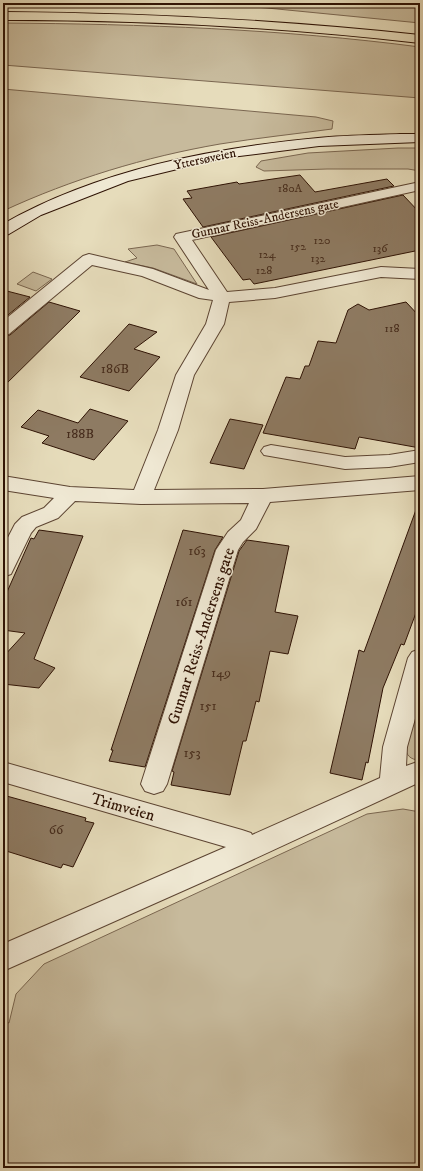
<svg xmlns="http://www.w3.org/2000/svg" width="423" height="1171" viewBox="0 0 423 1171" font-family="'IM FELL DW Pica',serif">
<rect width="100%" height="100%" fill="#e6dcbb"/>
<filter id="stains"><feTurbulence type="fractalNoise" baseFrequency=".005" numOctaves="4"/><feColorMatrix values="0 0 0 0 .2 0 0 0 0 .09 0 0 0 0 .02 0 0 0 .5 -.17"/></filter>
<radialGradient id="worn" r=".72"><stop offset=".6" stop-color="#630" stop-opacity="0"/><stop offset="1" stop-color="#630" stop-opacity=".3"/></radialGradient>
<g fill="#c7ba9c" stroke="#7a6650">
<path d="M 197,3 L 420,3 L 420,23 L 267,8 Z"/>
<path d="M 3,23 C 142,24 282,29 420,47 L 420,98 L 3,65 Z"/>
<path d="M 3,89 L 316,117 L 333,121 L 332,129 C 295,134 257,138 220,144 C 145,157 72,179 3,211 Z"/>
<path d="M 398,148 L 420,148 L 420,171 L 408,169 L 327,169 L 264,171 L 256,167 L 261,161 L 308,153 Z"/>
<path d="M 157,245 L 174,249 L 197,284 L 153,268 L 125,262 L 137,258 L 128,249 Z"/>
<path d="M 33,272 L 52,279 L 36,291 L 17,284 Z"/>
<path d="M 420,704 L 420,760 C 410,760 406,755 405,746 Z"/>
<path d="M 403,809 L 420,812 L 420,1168 L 3,1168 L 3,1021 L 9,1023 L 16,994 L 44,964 L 367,814 Z"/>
</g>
<g fill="#8e7b63" stroke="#2e1204">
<path d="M 300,175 L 315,192 L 387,179 L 394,186 L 203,227 L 183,199 L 192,198 L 187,191 L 237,182 L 239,184 Z"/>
<path d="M 403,195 L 420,213 L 420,250 L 254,284 L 250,279 L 243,280 L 211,237 Z"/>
<path d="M 3,290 L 30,297 L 3,319 Z"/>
<path d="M 49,302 L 80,311 L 3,387 L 3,336 L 10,335 Z"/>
<path d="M 406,302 L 420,317 L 420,448 L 359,437 L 355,449 L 263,433 L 286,377 L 300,379 L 305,366 L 309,366 L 318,341 L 336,343 L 348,310 L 358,304 L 369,310 Z"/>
<path d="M 129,324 L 157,332 L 134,349 L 160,357 L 129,391 L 80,377 Z"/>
<path d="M 90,409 L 128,421 L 94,460 L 42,443 L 49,436 L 21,427 L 38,410 L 78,423 Z"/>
<path d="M 230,419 L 263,425 L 244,469 L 210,463 Z"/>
<path d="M 417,507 L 420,508 L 420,602 L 404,645 L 401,644 L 383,688 L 368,763 L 366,762 L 362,780 L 330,773 L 359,650 L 364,652 Z"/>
<path d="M 39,530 L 83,536 L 34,659 L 55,668 L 39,688 L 3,684 L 3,657 L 25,633 L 3,630 L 3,601 L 31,538 L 34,539 Z"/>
<path d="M 183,530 L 223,537 L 215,550 L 145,767 L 109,761 L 113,750 L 111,750 Z"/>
<path d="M 247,540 L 289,546 L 275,612 L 298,616 L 288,654 L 270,651 L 259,702 L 256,701 L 246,741 L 243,741 L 230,795 L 171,785 L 174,772 L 172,771 L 239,551 Z"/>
<path d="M 3,795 L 86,818 L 85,821 L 94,823 L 73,867 L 63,864 L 61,868 L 3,850 Z"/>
</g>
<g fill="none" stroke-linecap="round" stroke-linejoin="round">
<g stroke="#5c4432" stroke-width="2">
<g id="street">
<path d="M 420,182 L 420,190 L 192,240 L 227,292 L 275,288 L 381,267 L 420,269 L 420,279 L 381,277 L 275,298 L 229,302 L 224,324 L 194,375 L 178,430 L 154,490 L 263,489 L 420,476 L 420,490 L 270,502 L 256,529 L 243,542 L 238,550 L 167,784 L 163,791 L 154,794 L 145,791 L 141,784 L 216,550 L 228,532 L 241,520 L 249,503 L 141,504 L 75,501 L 58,518 L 36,527 L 31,533 L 11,574 L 3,577 L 3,547 L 15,524 L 22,517 L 44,508 L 54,498 L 3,490 L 3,476 L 70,487 L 134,490 L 158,430 L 176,375 L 206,324 L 213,300 L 199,298 L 142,276 L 92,265 L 9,334 L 3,335 L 3,321 L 83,256 L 89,254 L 153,269 L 209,290 L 174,237 L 176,234 Z"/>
<path d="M 271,445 L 345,457 L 389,455 L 420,450 L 420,462 L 389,467 L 345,469 L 264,455 L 261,451 L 264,447 Z"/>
<path d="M 420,649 L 420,701 L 407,747 L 406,766 L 420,761 L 420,782 L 241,865 L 3,971 L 3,944 L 226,847 L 3,782 L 3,762 L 242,830 L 251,833 L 252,835 L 380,778 L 383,747 L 408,658 L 412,652 Z"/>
</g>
</g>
<g stroke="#2e1204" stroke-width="2">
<path id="secondary" d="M 400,134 L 420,134 L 420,142 L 319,146 L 223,158 L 128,181 L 41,215 L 9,234 L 3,236 L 3,224 C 98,170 211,148 318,138 C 345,135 373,135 400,134 Z"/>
</g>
<g stroke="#2e1204" stroke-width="2">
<path id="highway" d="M 3,12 C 143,13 281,20 420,35 L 420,43 C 281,27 143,20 3,20 Z"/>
</g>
<use href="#street" fill="#efe8d3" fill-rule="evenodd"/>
<use href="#secondary" fill="#efe8d3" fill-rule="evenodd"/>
<use href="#highway" fill="#e6dcbb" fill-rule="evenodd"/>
</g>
<g text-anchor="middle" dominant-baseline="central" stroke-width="3" stroke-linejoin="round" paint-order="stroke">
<g font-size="12" fill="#462c1c">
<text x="290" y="188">180A</text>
<text x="322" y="240">120</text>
<text x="298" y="246">152</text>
<text x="380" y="248">136</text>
<text x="267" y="254">124</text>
<text x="318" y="258">132</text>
<text x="264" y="270">128</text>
<text x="392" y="328">118</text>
</g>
<g font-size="13" fill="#2e1204" stroke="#efe8d3">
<text transform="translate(205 159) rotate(-12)">Yttersøveien</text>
<text transform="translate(265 219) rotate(-12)">Gunnar Reiss-Andersens gate</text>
</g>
<g font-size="14" fill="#462c1c">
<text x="115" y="369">186B</text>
<text x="80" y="434">188B</text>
<text x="197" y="551">163</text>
<text x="184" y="602">161</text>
<text x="221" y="673">149</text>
<text x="208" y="706">151</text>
<text x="192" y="753">153</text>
<text x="56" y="830">66</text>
</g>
<g font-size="16" fill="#2e1204" stroke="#efe8d3">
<text transform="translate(201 636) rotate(-72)">Gunnar Reiss-Andersens gate</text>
<text transform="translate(123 807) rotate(16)">Trimveien</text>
</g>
</g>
<rect width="423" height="1171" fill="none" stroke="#e6dcbb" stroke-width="16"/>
<rect x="4" y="4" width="415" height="1163" fill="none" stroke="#2e1204" stroke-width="2"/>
<rect x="8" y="8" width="407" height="1155" fill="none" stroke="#2e1204"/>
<rect width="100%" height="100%" filter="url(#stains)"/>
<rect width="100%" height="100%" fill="url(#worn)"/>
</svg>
